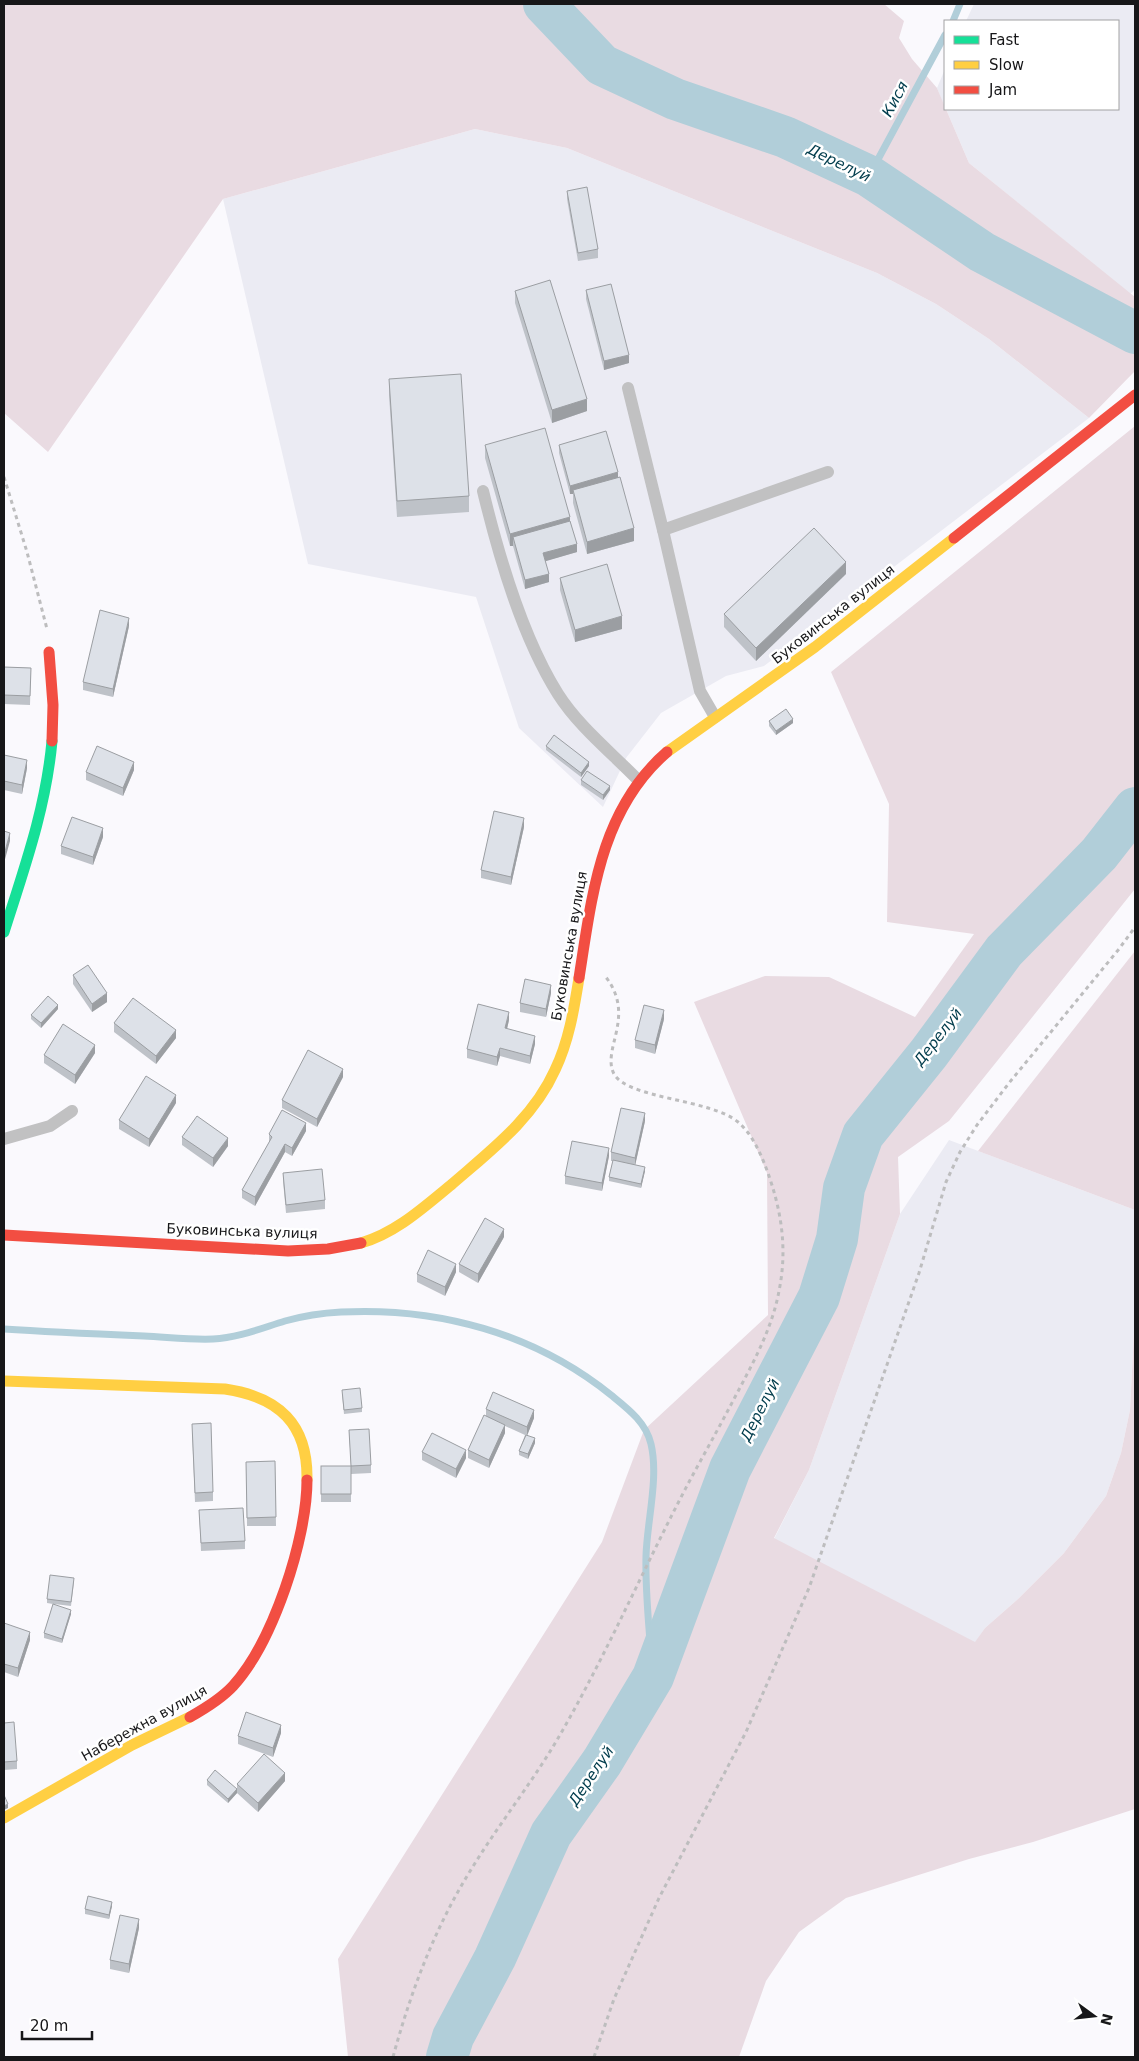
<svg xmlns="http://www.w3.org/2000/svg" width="1139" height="2061" viewBox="0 0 1139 2061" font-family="'DejaVu Sans',sans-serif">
<rect width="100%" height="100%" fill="#faf9fd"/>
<g fill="#ebebf3">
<path d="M 974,4 L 1135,4 L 1135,290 L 1130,294 L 969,163 L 946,109 L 1118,109 L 1118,21 L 966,21 Z"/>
<path d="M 945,69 L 945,108 L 937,88 Z"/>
<path d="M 475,129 L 567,148 L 877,273 L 936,304 L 989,339 L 1089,418 L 764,666 L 726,676 L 661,713 L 626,758 L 603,807 L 519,728 L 476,597 L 308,564 L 223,199 Z"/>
<path d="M 949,1140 L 1135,1210 L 1135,1313 L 1130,1410 L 1121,1453 L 1106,1496 L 1064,1553 L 1019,1598 L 985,1628 L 975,1643 L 774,1539 L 809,1470 L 900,1214 Z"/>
</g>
<g fill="#e9dbe2">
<path d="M 4,4 L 884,4 L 904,21 L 899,38 L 912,59 L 937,88 L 969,163 L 1135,297 L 1135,371 L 1089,418 L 989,339 L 936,304 L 877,273 L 567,148 L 475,129 L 223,199 L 48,452 L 4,413 Z"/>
<path d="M 1135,426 L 1135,889 L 949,1121 L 898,1157 L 900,1214 L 809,1470 L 774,1538 L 975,1642 L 985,1628 L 1019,1598 L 1064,1553 L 1106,1496 L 1121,1453 L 1130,1410 L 1135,1313 L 1135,1809 L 1033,1842 L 969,1859 L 846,1898 L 799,1932 L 766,1981 L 739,2057 L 348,2057 L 338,1959 L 602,1542 L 644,1430 L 768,1315 L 767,1173 L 694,1002 L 765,976 L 829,977 L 915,1017 L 974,934 L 887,922 L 889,804 L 831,672 Z"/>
<path d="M 1135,951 L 1135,1210 L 978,1151 Z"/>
</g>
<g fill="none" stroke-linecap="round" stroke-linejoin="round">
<g stroke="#b1ced9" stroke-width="7">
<path d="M 953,21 L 960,4"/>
<path d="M 869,176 L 945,35"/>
<path d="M 4,1329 C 50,1332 97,1334 144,1336 C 167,1337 190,1340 213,1339 C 238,1338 262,1328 285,1321 C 303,1316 322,1313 341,1312 C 438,1307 534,1333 611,1395 C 627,1408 646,1422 651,1444 C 659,1478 647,1521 646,1556 C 645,1596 650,1637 653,1677"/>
</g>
<g stroke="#b1ced9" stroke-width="42">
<path d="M 544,4 L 602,65 L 675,99 L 785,137 L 869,176 L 982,252 L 1135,333"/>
<path d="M 447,2057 L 453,2037 L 495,1958 L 551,1834 L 602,1762 L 653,1677 L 730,1469 L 819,1297 L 837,1239 L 844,1188 L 863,1135 L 929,1053 L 1004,951 L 1099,854 L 1135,808"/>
</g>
<g stroke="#bdbdbe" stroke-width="3" stroke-dasharray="4 4" stroke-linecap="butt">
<path d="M 4,477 L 27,552 L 47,629"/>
<path d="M 393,2057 C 411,1991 435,1927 472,1868 C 499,1824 531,1784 557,1740 C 606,1656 644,1567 689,1482 C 704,1454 720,1426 735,1397 C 753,1363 772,1329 779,1291 C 788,1247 781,1207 765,1165 C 759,1150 751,1133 738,1122 C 711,1099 628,1099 614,1074 C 601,1049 637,1016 605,976"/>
<path d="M 594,2057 L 614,1999 L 659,1898 L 746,1732 L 809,1588 L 919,1273 L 946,1182 L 960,1152 L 977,1125 L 1009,1083 L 1119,949 L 1135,927"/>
</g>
<g stroke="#c1c1c2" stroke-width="12">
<path d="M 628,388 L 663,530"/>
<path d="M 483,491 C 499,557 522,637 558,694 C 579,727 612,753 639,781"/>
<path d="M 715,717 L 700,691 L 663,530 L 828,472"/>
<path d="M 4,1139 L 50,1126 L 72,1111"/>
</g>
<path stroke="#16e098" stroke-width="11" d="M 4,932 C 24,869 46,808 52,741"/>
<g stroke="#ffcf43" stroke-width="11">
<path d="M 667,752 L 815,647 L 954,538"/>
<path d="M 361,1243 C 396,1233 424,1207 451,1185 C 490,1151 533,1119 555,1070 C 569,1041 574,1009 579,978"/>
<path d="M 4,1381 L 225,1389 C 279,1397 308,1424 307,1480"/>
<path d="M 4,1818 L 132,1745 L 190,1717"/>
</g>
<g stroke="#f24e42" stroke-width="11">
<path d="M 954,538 L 1135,395"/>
<path d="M 49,652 L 53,705 L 52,741"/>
<path d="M 579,978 C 592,896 600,810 667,752"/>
<path d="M 4,1235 L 288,1251 L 328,1249 L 361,1243"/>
<path d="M 190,1717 C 206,1708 221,1699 233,1686 C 273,1642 307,1539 307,1480"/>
</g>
</g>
<g fill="#bec2c8">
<path d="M 567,191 L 598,249 L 598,258 L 578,261 L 567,199 Z"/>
<path d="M 586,290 L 629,363 L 604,370 L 586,299 Z"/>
<path d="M 515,291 L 587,411 L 552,423 L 515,303 Z"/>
<path d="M 389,379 L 469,496 L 469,512 L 397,517 L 389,395 Z"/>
<path d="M 485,445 L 570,521 L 577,552 L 545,561 L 549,582 L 525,589 L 513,546 L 510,546 L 485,458 Z"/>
<path d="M 559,445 L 618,478 L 634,541 L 587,554 L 573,503 L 573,494 L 570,494 L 559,453 Z"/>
<path d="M 846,574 L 756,661 L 724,627 L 724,614 Z"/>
<path d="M 560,578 L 622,629 L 575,642 L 560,590 Z"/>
<path d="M 129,626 L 113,697 L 83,690 L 83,682 Z"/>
<path d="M 4,667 L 31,668 L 30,705 L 4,704 Z"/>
<path d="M 769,721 L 793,723 L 776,735 L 769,726 Z"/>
<path d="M 546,746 L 589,766 L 581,777 L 546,750 Z"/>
<path d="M 4,755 L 27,768 L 22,794 L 4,790 Z"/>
<path d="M 134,770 L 123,796 L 86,780 L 86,772 Z"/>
<path d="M 581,780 L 610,790 L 603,800 L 581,785 Z"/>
<path d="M 524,827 L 511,885 L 481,878 L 481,870 Z"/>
<path d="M 103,837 L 93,865 L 61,854 L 61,846 Z"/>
<path d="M 73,975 L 107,1002 L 92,1012 L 73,984 Z"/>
<path d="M 551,993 L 546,1017 L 520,1012 L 520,1003 Z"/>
<path d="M 58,1009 L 41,1028 L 31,1019 L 31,1015 Z"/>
<path d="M 664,1019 L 655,1054 L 635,1048 L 635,1040 Z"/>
<path d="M 509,1020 L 507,1029 L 535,1044 L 530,1064 L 500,1056 L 497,1066 L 467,1058 L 467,1049 Z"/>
<path d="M 114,1023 L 176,1038 L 156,1064 L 114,1032 Z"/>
<path d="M 95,1053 L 75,1084 L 44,1063 L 44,1055 Z"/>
<path d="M 343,1077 L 317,1127 L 282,1108 L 282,1100 Z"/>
<path d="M 176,1103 L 149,1147 L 119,1129 L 119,1120 Z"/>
<path d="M 645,1121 L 635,1165 L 645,1171 L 641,1188 L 609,1181 L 609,1177 L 613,1161 L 611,1161 L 611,1152 Z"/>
<path d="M 306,1131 L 292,1156 L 285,1152 L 255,1206 L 242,1198 L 242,1190 L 269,1143 L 269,1134 Z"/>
<path d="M 182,1137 L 228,1146 L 213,1167 L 182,1145 Z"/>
<path d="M 609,1156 L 602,1191 L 565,1184 L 565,1176 Z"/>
<path d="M 283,1173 L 325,1200 L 325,1209 L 286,1213 L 283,1181 Z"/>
<path d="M 504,1237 L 478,1283 L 459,1272 L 459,1264 Z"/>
<path d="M 456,1272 L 445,1296 L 417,1282 L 417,1274 Z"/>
<path d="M 342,1394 L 362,1408 L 362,1412 L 344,1414 Z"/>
<path d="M 486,1409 L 534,1418 L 527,1435 L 535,1443 L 528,1459 L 519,1455 L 519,1451 L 525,1435 L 505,1426 L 505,1433 L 489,1468 L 468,1458 L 468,1450 L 486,1416 Z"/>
<path d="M 349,1430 L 371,1465 L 371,1473 L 351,1474 L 351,1502 L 321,1502 L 321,1466 L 351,1466 Z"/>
<path d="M 192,1432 L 213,1492 L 213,1501 L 195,1502 Z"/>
<path d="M 422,1452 L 466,1458 L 456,1478 L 422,1460 Z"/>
<path d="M 275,1461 L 276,1526 L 247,1526 L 246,1462 Z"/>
<path d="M 199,1510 L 245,1541 L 245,1549 L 201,1551 Z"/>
<path d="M 74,1582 L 71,1606 L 54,1604 L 71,1614 L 62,1643 L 44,1638 L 44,1633 L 53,1604 L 47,1603 L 47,1599 Z"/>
<path d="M 4,1623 L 30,1640 L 18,1677 L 4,1672 Z"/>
<path d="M 4,1723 L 17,1761 L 17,1769 L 4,1770 Z"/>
<path d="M 281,1733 L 273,1757 L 238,1744 L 238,1736 Z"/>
<path d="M 207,1780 L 237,1789 L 237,1784 L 285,1781 L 258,1812 L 237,1793 L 228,1803 L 207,1785 Z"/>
<path d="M 112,1906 L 109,1919 L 85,1914 L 85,1909 Z"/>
<path d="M 139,1928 L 129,1973 L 110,1969 L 110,1960 Z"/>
</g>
<g fill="#9b9ea2">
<path d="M 629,355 L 629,363 L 604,370 L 604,361 Z"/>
<path d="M 587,399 L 587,411 L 552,423 L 552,410 Z"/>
<path d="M 618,472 L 618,481 L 573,490 L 573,494 L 570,494 L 570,486 Z"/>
<path d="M 570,517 L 570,529 L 513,537 L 513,546 L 510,546 L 510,534 Z"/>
<path d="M 634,528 L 634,541 L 587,554 L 587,542 Z"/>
<path d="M 577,544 L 577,552 L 543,562 L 543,553 Z"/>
<path d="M 846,562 L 846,574 L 756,661 L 756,648 Z"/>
<path d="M 549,574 L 549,582 L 525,589 L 525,580 Z"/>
<path d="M 622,616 L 622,629 L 575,642 L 575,630 Z"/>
<path d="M 129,618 L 129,626 L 113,697 L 113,689 Z"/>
<path d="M 793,719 L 793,723 L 776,735 L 776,731 Z"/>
<path d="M 27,760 L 27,768 L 22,794 L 22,785 Z"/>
<path d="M 134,762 L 134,770 L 123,796 L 123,788 Z"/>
<path d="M 589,762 L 589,766 L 581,777 L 581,773 Z"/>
<path d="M 610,786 L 610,790 L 603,800 L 603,795 Z"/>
<path d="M 524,818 L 524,827 L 511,885 L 511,877 Z"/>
<path d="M 103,828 L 103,837 L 93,865 L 93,857 Z"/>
<path d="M 10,833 L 10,841 L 4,863 L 4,855 Z"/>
<path d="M 551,985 L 551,993 L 546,1017 L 546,1009 Z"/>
<path d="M 107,993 L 107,1002 L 92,1012 L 92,1004 Z"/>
<path d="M 58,1005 L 58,1009 L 41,1028 L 41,1023 Z"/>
<path d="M 664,1010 L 664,1019 L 655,1054 L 655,1045 Z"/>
<path d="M 509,1012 L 509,1020 L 505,1037 L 505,1028 Z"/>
<path d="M 176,1030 L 176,1038 L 156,1064 L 156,1056 Z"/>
<path d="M 535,1036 L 535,1044 L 530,1064 L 530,1056 Z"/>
<path d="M 95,1045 L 95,1053 L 75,1084 L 75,1075 Z"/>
<path d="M 500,1048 L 500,1056 L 497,1066 L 497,1057 Z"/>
<path d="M 343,1069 L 343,1077 L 317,1127 L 317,1119 Z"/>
<path d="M 176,1095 L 176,1103 L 149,1147 L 149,1139 Z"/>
<path d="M 645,1113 L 645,1121 L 635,1166 L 635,1158 Z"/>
<path d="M 306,1123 L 306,1131 L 292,1156 L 292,1148 Z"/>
<path d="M 228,1138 L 228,1146 L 213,1167 L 213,1158 Z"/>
<path d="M 285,1144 L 285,1152 L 255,1206 L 255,1197 Z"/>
<path d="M 609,1148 L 609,1156 L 602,1191 L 602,1183 Z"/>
<path d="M 645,1167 L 645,1171 L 641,1188 L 641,1184 Z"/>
<path d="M 504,1229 L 504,1237 L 478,1283 L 478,1274 Z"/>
<path d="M 456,1264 L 456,1272 L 445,1296 L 445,1287 Z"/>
<path d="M 534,1410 L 534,1418 L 527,1436 L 527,1427 Z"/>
<path d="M 505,1425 L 505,1433 L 489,1468 L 489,1460 Z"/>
<path d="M 535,1438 L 535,1443 L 528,1459 L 528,1454 Z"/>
<path d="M 466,1450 L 466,1458 L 456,1478 L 456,1469 Z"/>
<path d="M 71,1610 L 71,1614 L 62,1643 L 62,1639 Z"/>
<path d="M 30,1632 L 30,1640 L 18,1677 L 18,1668 Z"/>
<path d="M 281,1725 L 281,1733 L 273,1757 L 273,1748 Z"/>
<path d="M 285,1773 L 285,1781 L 258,1812 L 258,1803 Z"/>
<path d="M 237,1789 L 237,1793 L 228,1803 L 228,1799 Z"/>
<path d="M 8,1804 L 8,1808 L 4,1810 L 4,1806 Z"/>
<path d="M 112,1902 L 112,1906 L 109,1919 L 109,1915 Z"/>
<path d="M 139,1919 L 139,1928 L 129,1973 L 129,1964 Z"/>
</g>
<g fill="#dde1e8" stroke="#9b9ea2">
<path d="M 587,187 L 598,249 L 578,253 L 567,191 Z"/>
<path d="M 550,280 L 587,399 L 552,410 L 515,291 Z"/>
<path d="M 611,284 L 629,355 L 604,361 L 586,290 Z"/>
<path d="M 461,374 L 469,496 L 397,501 L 389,379 Z"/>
<path d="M 545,428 L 570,517 L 510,534 L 485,445 Z"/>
<path d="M 606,431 L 618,472 L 570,486 L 559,445 Z"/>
<path d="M 620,477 L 634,528 L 587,542 L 573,490 Z"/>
<path d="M 570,521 L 577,544 L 543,553 L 549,574 L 525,580 L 513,537 Z"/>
<path d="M 814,528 L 846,562 L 756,648 L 724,614 Z"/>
<path d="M 607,564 L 622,616 L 575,630 L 560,578 Z"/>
<path d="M 100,610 L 129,618 L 113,689 L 83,682 Z"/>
<path d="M 4,667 L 31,668 L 30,696 L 4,695 Z"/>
<path d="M 786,709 L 793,719 L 776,731 L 769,721 Z"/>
<path d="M 554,735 L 589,762 L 581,773 L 546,746 Z"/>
<path d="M 97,746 L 134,762 L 123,788 L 86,772 Z"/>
<path d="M 4,755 L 27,760 L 22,785 L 4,781 Z"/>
<path d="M 587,771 L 610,786 L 603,795 L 581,780 Z"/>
<path d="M 494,811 L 524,818 L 511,877 L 481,870 Z"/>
<path d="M 72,817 L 103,828 L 93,857 L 61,846 Z"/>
<path d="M 4,831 L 10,833 L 4,855 Z"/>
<path d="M 88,965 L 107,993 L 92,1004 L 73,975 Z"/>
<path d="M 525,979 L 551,985 L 546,1009 L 520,1003 Z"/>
<path d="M 48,996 L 58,1005 L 41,1023 L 31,1015 Z"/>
<path d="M 133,998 L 176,1030 L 156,1056 L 114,1023 Z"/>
<path d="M 478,1004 L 509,1012 L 505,1028 L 535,1036 L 530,1056 L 500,1048 L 497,1057 L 467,1049 Z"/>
<path d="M 644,1005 L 664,1010 L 655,1045 L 635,1040 Z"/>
<path d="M 63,1024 L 95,1045 L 75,1075 L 44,1055 Z"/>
<path d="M 308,1050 L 343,1069 L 317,1119 L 282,1100 Z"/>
<path d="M 146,1076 L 176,1095 L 149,1139 L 119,1120 Z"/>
<path d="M 621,1108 L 645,1113 L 635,1158 L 611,1152 Z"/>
<path d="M 282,1110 L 306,1123 L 292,1148 L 285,1144 L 255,1197 L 242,1190 L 272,1137 L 269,1134 Z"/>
<path d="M 197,1116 L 228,1138 L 213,1158 L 182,1137 Z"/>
<path d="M 572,1141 L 609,1148 L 602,1183 L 565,1176 Z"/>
<path d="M 613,1160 L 645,1167 L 641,1184 L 609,1177 Z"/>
<path d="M 322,1169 L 325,1200 L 286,1205 L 283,1173 Z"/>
<path d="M 485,1218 L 504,1229 L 478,1274 L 459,1264 Z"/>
<path d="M 428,1250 L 456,1264 L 445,1287 L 417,1274 Z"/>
<path d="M 360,1388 L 362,1408 L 344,1410 L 342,1390 Z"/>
<path d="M 493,1392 L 534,1410 L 527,1427 L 486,1409 Z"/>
<path d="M 484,1415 L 505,1425 L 489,1460 L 468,1450 Z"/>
<path d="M 211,1423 L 213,1492 L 195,1493 L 192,1424 Z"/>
<path d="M 369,1429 L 371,1465 L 351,1466 L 349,1430 Z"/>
<path d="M 432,1433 L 466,1450 L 456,1469 L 422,1452 Z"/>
<path d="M 526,1435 L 535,1438 L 528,1454 L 519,1451 Z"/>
<path d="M 275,1461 L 276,1517 L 247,1518 L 246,1462 Z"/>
<rect x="321" y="1466" width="30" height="28"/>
<path d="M 243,1508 L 245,1541 L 201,1543 L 199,1510 Z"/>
<path d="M 50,1575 L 74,1578 L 71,1602 L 47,1599 Z"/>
<path d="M 53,1604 L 71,1610 L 62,1639 L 44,1633 Z"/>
<path d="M 4,1623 L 30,1632 L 18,1668 L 4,1664 Z"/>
<path d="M 246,1712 L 281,1725 L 273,1748 L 238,1736 Z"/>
<path d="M 14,1722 L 17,1761 L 4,1762 L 4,1723 Z"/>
<path d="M 264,1754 L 285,1773 L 258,1803 L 237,1784 Z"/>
<path d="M 215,1770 L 237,1789 L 228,1799 L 207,1780 Z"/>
<path d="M 4,1795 L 8,1804 L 4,1806 Z"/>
<path d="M 88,1896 L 112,1902 L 109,1915 L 85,1909 Z"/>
<path d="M 120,1915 L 139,1919 L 129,1964 L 110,1960 Z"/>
</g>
<g text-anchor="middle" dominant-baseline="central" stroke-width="5" stroke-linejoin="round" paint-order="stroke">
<g font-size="14" fill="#171719" stroke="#fff">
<text transform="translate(833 614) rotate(-38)">Буковинська вулиця</text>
<text transform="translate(569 946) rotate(-80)">Буковинська вулиця</text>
<text transform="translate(242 1231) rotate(2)">Буковинська вулиця</text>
<text transform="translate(144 1723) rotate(-29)">Набережна вулиця</text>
</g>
<g font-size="15" font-style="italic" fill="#003c4c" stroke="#fff">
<text transform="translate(895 99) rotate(-62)">Кися</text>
<text transform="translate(839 163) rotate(26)">Дерелуй</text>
<text transform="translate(938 1037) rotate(-52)">Дерелуй</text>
<text transform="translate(760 1410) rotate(-63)">Дерелуй</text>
<text transform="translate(591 1776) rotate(-56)">Дерелуй</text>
</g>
</g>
<rect width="1139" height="2061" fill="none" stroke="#171719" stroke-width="10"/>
<rect x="944" y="20" width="175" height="90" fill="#ffffff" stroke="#a2a2a3"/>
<rect x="954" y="36" width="25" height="8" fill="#16e098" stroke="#a2a2a3"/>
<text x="989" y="45" font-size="15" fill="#171719">Fast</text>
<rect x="954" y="61" width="25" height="8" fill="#ffcf43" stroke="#a2a2a3"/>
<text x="989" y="70" font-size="15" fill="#171719">Slow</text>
<rect x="954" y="86" width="25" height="8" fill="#f24e42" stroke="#a2a2a3"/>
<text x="989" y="95" font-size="15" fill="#171719">Jam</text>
<g transform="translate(1094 2016) rotate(105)" stroke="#ffffff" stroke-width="4" paint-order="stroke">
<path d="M0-4L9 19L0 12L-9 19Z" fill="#171719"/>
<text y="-8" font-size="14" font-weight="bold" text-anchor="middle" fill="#171719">N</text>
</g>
<path d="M22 2031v8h70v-8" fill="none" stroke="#171719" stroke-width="2.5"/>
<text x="30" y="2031" font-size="15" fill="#171719" stroke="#ffffff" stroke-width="4" paint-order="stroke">20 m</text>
</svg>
